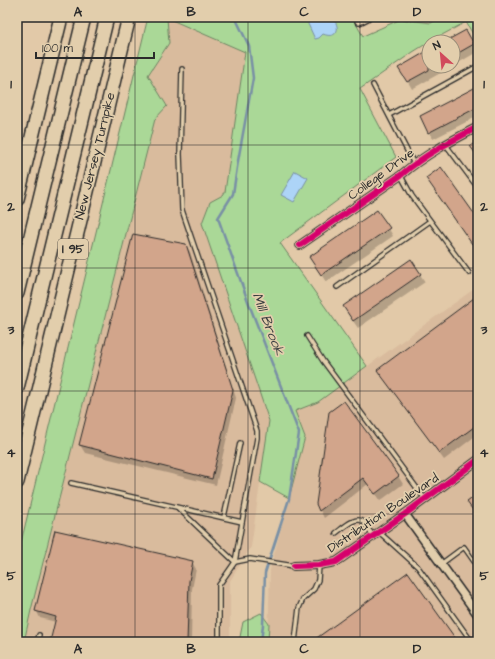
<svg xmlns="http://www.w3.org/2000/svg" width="495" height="659" viewBox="0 0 495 659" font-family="'Architects Daughter',sans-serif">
<rect width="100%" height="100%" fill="#e2c9a8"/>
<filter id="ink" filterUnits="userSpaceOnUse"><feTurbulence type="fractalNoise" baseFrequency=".025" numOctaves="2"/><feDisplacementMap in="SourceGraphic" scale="8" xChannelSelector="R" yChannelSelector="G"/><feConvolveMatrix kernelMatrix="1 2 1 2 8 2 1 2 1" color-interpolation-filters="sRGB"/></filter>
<g filter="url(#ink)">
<g fill="#d9bb9d">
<path d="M 17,17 L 24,17 L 23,23 L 17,31 Z"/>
<path d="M 166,18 L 245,52 L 225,192 L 224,195 L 210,202 L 202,223 L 269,421 L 251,547 L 230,581 L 230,642 L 24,642 L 31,610 L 155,119 L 148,75 L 169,43 Z"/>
<path d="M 478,286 L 478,642 L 268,642 L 270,570 L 305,437 L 295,411 L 318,402 Z"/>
</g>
<g fill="#aad897" stroke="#6a8261">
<path d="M 148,17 L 352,17 L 363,36 L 401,19 L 431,23 L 441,17 L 478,17 L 478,43 L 466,22 L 429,42 L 413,52 L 360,89 L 396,157 L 280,243 L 367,366 L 318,402 L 295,411 L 305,437 L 289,498 L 260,482 L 269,421 L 202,223 L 210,202 L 223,195 L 225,192 L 245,52 L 167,18 L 169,43 L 148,75 L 167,106 L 155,119 L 31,610 L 24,642 L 17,642 L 17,559 Z"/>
<path d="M 261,613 L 269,624 L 268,642 L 239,642 L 243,622 Z"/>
</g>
<g fill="#add4f7" stroke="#7990a5">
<path d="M 308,17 L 331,17 C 342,26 338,40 323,34 L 319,38 L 315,39 L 308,24 Z"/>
<path d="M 295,171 L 308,178 L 294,202 L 281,195 Z"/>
</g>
<g fill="#0003">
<path d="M 465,31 L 477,52 L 453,66 L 453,42 L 446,42 Z"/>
<path d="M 429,51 L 429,66 L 453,66 L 412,89 L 400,68 Z"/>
<path d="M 478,87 L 478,116 L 433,139 L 429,132 Z"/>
<path d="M 427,178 L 478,221 L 478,250 L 477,251 Z"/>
<path d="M 389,229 L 393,236 L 326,282 L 315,265 Z"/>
<path d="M 186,245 L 190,252 L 236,398 L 216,485 L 85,453 L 80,445 Z"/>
<path d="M 411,260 L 425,282 L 358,328 L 348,314 Z"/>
<path d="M 478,296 L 478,434 L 444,460 L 383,377 Z"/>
<path d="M 330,412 L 398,476 L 403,484 L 380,501 L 368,484 L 324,518 L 317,504 Z"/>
<path d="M 192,562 L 196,569 L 192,589 L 191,642 L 51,642 L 56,622 L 40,618 L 36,610 Z"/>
</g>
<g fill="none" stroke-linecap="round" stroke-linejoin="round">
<path stroke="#7990a5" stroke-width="2.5" d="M 235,17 L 249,46 L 253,78 L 238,161 L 233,194 L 218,218 L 249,304 L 299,433 L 289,499 L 265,573 L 263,625 L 261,642"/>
</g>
<g fill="#d2a58b" stroke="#2b2b2b">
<path d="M 466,30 L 474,44 L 453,56 L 453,42 L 444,42 Z"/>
<path d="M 429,50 L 429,70 L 407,82 L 398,68 Z"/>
<path d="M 478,86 L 478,107 L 428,133 L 420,116 Z"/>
<path d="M 478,141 L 478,157 L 470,146 Z"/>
<path d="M 441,167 L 478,219 L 478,240 L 472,244 L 426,178 Z"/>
<path d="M 377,210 L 390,228 L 321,275 L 309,257 Z"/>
<path d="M 133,234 L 186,244 L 233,390 L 212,479 L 79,445 Z"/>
<path d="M 411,259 L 421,274 L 353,321 L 343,306 Z"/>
<path d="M 478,295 L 478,424 L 439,453 L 377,370 Z"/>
<path d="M 344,401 L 399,476 L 375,494 L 363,478 L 319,511 L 316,504 L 329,412 Z"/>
<path d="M 478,494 L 478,517 L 467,502 Z"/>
<path d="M 55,530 L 193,561 L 189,581 L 187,642 L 50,642 L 56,617 L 35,611 Z"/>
<path d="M 408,572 L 458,642 L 311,642 L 339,622 Z"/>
</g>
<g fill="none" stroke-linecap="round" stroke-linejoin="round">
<g stroke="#2b2b2b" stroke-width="6">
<g id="service">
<path d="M 182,69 L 180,154 L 182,210 L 257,431 L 257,438 L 235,562"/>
<path d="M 373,85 L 414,164"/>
<path d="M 389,115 L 478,66"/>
<path d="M 446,145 L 478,188"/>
<path d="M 401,176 L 412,196 L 469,273"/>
<path d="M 337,287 L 430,221"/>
<path d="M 307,336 L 323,361 L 425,499"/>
<path d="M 71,483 L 242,522"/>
<path d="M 178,508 L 235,562"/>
<path d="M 224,517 L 240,443"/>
<path d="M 379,532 L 418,567 L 472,642"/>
<path d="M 336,533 C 342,529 355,515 364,522 C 367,526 370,532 373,536"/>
<path d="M 441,564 L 464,547 L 478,567"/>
<path d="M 471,605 L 478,600"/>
<path d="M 37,642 L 39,635"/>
<path d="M 219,642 L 219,585 L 235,562 L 250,559 L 294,566"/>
<path d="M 295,642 L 299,608 L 303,599 L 314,589 L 318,580 L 319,565"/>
</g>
</g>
<g stroke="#2b2b2b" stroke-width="10">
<g id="minor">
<path d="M 359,21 L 367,17"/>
<path d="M 300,245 L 401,175 C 424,155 451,141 478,127"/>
<path d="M 405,514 L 478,615"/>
<path d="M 294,566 L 319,565 L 336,562 L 405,514 L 478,460"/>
</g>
</g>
<g stroke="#2b2b2b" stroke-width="16">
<g id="motorway">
<path d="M 17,199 L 61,17"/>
<path d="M 17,293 L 84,17"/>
<path d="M 17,388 L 107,17"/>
<path d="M 17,482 L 129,17"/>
</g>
</g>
<use href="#service" stroke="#e2ceac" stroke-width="3.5"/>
<use href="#minor" stroke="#e2ceac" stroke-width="7"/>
<use href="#motorway" stroke="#e2ceac" stroke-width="13"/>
<g stroke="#e2ceac" stroke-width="8">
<g id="cycleway">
<path d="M 300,245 L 401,175 C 424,155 451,141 478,127"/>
<path d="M 294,566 L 319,565 L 336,562 L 405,514 L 478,460"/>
</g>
</g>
<use href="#cycleway" stroke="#d6006c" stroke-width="6"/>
</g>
</g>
<path fill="none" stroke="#2b2b2b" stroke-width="1" stroke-opacity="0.55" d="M 135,17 L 135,642M 248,17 L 248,642M 360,17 L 360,642M 17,145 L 478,145M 17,268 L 478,268M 17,391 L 478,391M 17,514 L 478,514"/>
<g text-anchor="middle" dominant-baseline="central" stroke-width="3.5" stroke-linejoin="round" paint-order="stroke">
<rect fill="#e2ceac" stroke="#625c52" stroke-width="1" x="58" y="239" width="30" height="20" rx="3"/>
<g font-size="12" font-weight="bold" fill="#2b2b2b">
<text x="73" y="249">I 95</text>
</g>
<g font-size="13" fill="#2b2b2b" stroke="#e2ceac">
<text transform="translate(95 156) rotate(-76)">New Jersey Turnpike</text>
<text transform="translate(381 174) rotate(-36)">College Drive</text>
<text transform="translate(383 513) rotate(-34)">Distribution Boulevard</text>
</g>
<g font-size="14" font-style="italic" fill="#383c3f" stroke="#e2ceac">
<text transform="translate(268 324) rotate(69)">Mill Brook</text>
</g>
</g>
<rect width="495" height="659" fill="none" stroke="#e2ceac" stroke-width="44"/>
<g transform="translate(441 54) rotate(333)"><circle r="19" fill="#e2ceac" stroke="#998d78"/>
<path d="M0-3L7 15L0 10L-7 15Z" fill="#d1495b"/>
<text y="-6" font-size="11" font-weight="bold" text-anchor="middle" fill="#2b2b2b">N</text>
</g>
<path d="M36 52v6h118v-6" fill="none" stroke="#2b2b2b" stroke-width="2"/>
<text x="42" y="52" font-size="12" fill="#2b2b2b" stroke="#e2ceac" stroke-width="3" paint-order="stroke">100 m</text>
<rect x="22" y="22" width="451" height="615" fill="none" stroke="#2b2b2b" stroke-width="1.5"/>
<g font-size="13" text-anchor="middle" font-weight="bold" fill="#2b2b2b">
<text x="78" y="16">A</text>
<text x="191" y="16">B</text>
<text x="304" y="16">C</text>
<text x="417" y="16">D</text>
<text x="11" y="88">1</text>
<text x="484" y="88">1</text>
<text x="11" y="211">2</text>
<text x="484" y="211">2</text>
<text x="11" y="334">3</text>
<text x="484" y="334">3</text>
<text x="11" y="457">4</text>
<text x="484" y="457">4</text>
<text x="11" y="580">5</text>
<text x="484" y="580">5</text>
<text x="78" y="653">A</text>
<text x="191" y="653">B</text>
<text x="304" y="653">C</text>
<text x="417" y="653">D</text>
</g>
</svg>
